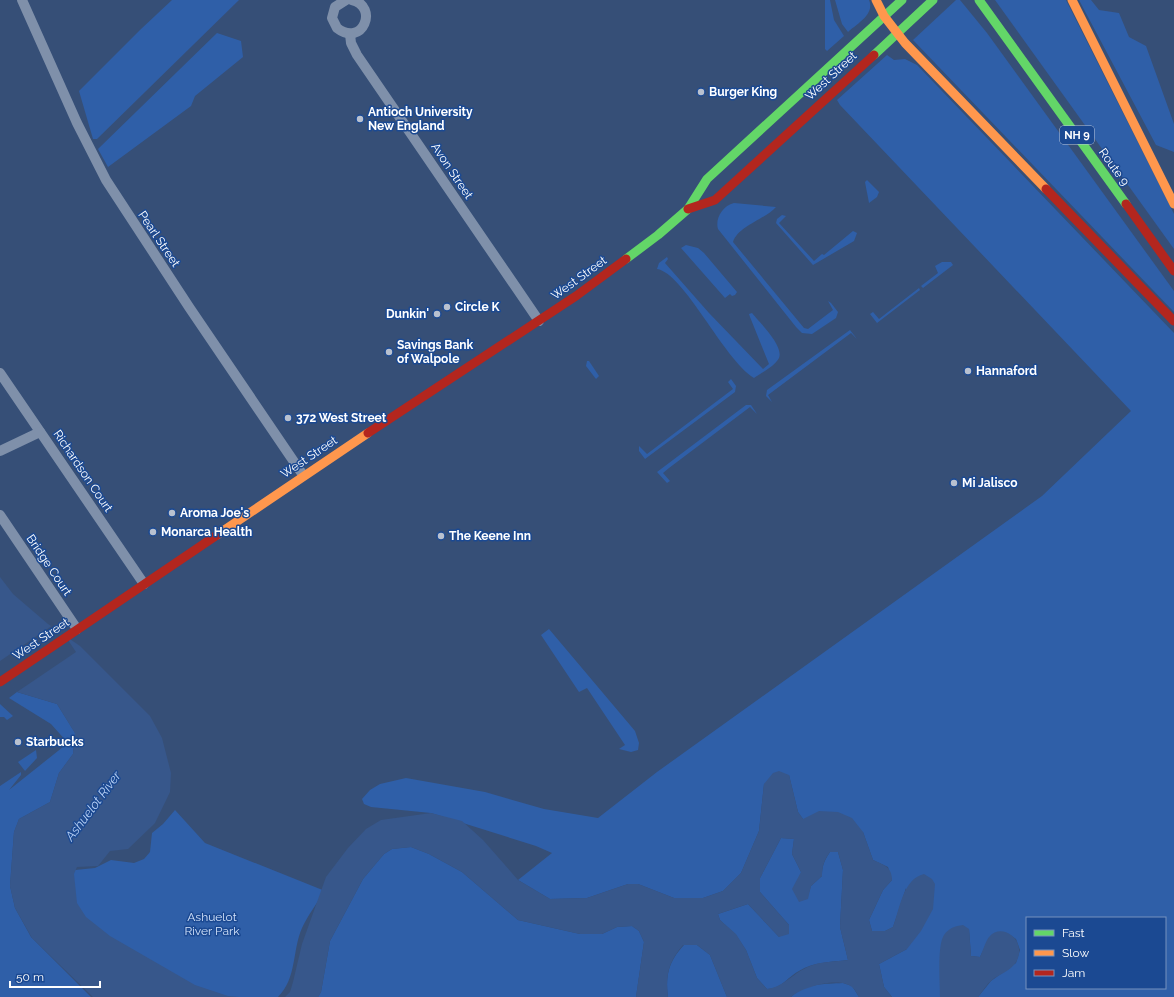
<svg xmlns="http://www.w3.org/2000/svg" width="1174" height="997" viewBox="0 0 1174 997" font-family="Raleway,sans-serif">
<rect width="100%" height="100%" fill="#364f77"/>
<g fill="#2f5fa8" fill-rule="evenodd">
<path d="M 172,0 L 239,0 L 97,139 L 93,139 L 79,91 L 140,30 Z"/>
<path d="M 825,0 L 830,0 L 834,20 L 844,36 L 827,51 L 825,49 Z"/>
<path d="M 835,0 L 869,0 C 875,14 858,23 848,32 L 842,24 Z"/>
<path d="M 956,0 L 960,0 L 987,33 L 1174,291 L 1174,312 L 913,40 Z"/>
<path d="M 995,0 L 1066,0 L 1174,214 L 1174,249 Z"/>
<path d="M 1079,0 L 1091,0 L 1099,10 L 1119,13 L 1129,37 L 1146,46 L 1174,124 L 1174,152 L 1156,145 Z"/>
<path d="M 217,33 L 241,41 L 243,57 L 195,96 L 191,106 L 108,167 L 98,149 Z"/>
<path d="M 887,55 L 894,60 L 905,59 L 917,65 L 1174,333 L 1174,997 L 978,997 L 991,981 L 1016,963 L 1020,950 L 1016,939 L 1007,933 L 989,938 L 980,957 L 971,956 L 969,929 L 944,936 L 941,946 L 940,997 L 892,997 L 884,987 L 879,964 L 907,949 L 906,888 L 893,927 L 885,931 L 872,931 L 869,920 L 883,890 L 892,880 L 888,867 L 873,860 L 863,832 L 803,819 L 798,812 L 789,775 L 764,784 L 759,831 L 741,873 L 723,891 L 703,898 L 674,898 L 638,884 L 628,884 L 587,898 L 550,899 L 518,880 L 552,853 L 536,846 L 431,813 L 371,807 L 364,804 L 362,799 L 370,790 L 380,784 L 406,778 L 485,792 L 544,809 L 598,818 L 657,772 L 1042,496 L 1131,411 L 840,105 L 837,100 ZM 1027,918 L 1165,918 L 1165,988 L 1027,988 Z"/>
<path d="M 867,180 L 879,192 L 877,197 L 869,203 L 865,182 Z"/>
<path d="M 734,203 L 776,207 C 766,219 738,226 733,242 L 804,328 L 808,329 L 833,310 L 828,301 L 831,303 L 838,312 L 836,318 L 812,334 L 802,333 L 796,327 L 718,229 C 715,219 722,206 734,203 Z"/>
<path d="M 782,215 L 786,216 L 779,223 L 814,261 L 822,254 L 824,255 L 853,231 L 857,233 L 854,241 L 813,265 L 776,223 L 777,219 Z"/>
<path d="M 686,245 L 698,248 L 704,253 L 737,292 L 735,295 L 732,296 L 730,294 L 725,298 L 681,248 Z"/>
<path d="M 667,257 L 668,259 L 665,263 L 709,313 L 763,369 L 769,364 L 750,317 L 749,314 L 752,313 C 760,323 784,346 779,358 C 775,366 761,373 754,378 C 724,360 684,273 657,269 L 659,263 Z"/>
<path d="M 942,262 L 951,262 L 953,265 L 923,288 L 921,286 L 938,273 L 935,266 Z"/>
<path d="M 919,288 L 920,290 L 877,323 L 870,314 L 873,312 L 879,319 Z"/>
<path d="M 850,330 L 857,339 L 851,333 L 768,395 L 772,402 L 766,396 L 767,390 Z"/>
<path d="M 587,361 L 589,361 L 599,376 L 596,379 L 586,366 Z"/>
<path d="M 731,379 L 736,386 L 735,392 L 645,459 L 639,451 L 639,446 L 647,454 L 733,389 L 728,382 Z"/>
<path d="M 746,405 L 751,405 L 757,414 L 750,407 L 669,468 L 663,473 L 670,481 L 667,483 L 657,472 Z"/>
<path d="M 549,629 L 635,731 L 639,743 L 638,750 L 631,752 L 619,749 L 625,745 L 587,688 L 579,692 L 541,635 Z"/>
<path d="M 17,692 L 57,704 L 75,733 L 73,754 L 59,773 L 50,802 L 19,819 L 14,832 L 10,886 L 15,908 L 31,937 L 91,997 L 0,997 L 0,786 L 21,772 L 21,775 L 9,790 L 68,743 L 51,724 L 9,698 Z"/>
<path d="M 0,704 L 13,716 L 7,720 L 4,717 L 0,717 Z"/>
<path d="M 36,750 L 37,758 L 25,771 L 18,762 Z"/>
<path d="M 175,810 L 205,843 L 325,891 C 317,903 308,915 302,928 C 292,951 297,978 278,997 L 193,997 L 84,928 L 65,878 L 75,870 L 95,868 L 111,860 L 134,863 L 144,859 L 150,852 L 152,833 L 163,824 Z"/>
<path d="M 781,838 L 794,839 L 792,854 L 801,872 L 807,899 L 811,886 L 822,876 C 822,866 824,861 830,852 L 838,852 L 843,870 L 840,927 L 848,960 C 831,962 813,962 799,971 C 786,978 783,988 767,989 L 757,978 L 746,950 L 736,935 L 720,920 L 718,914 L 748,904 L 779,937 L 789,925 L 760,892 L 760,878 Z"/>
<path d="M 411,847 L 429,854 L 462,872 L 518,920 L 580,934 L 602,934 L 617,927 L 632,926 L 639,931 L 644,942 L 636,997 L 318,997 L 321,992 L 330,941 L 363,879 L 384,854 L 392,849 Z"/>
<path d="M 684,945 L 697,945 L 710,955 L 727,997 L 668,997 C 665,975 669,961 684,945 Z"/>
<path d="M 843,983 L 852,986 L 859,997 L 791,997 C 805,983 825,984 843,983 Z"/>
</g>
<g fill="#37578b" fill-rule="evenodd">
<path d="M 0,577 L 13,594 L 48,624 L 80,646 L 150,716 L 162,738 L 171,773 L 170,792 L 155,823 L 152,826 L 128,849 L 110,851 L 98,866 L 77,867 L 74,874 L 77,903 L 86,917 L 110,936 L 195,985 L 228,996 L 239,997 L 93,997 L 32,938 L 15,908 L 10,886 L 14,832 L 19,819 L 50,802 L 59,773 L 73,754 L 75,733 L 57,704 L 17,692 L 0,665 Z"/>
<path d="M 779,771 L 789,775 L 798,812 L 803,819 L 819,811 L 838,812 L 852,818 L 863,832 L 873,860 C 884,865 892,867 892,880 L 883,890 L 869,920 L 872,931 L 885,931 L 893,927 C 900,908 903,879 924,874 L 932,879 L 935,884 L 933,909 L 921,931 L 907,949 L 879,964 L 884,987 L 892,997 L 859,997 C 857,994 855,989 852,987 C 839,976 802,987 791,997 L 727,997 L 710,955 L 697,945 L 683,945 C 669,961 665,975 668,997 L 636,997 L 644,942 L 639,931 L 632,926 L 617,927 L 602,934 L 580,934 L 518,920 L 462,872 L 429,854 L 411,847 L 392,849 L 384,854 L 363,879 L 330,941 L 321,992 L 318,997 L 285,997 L 290,992 L 293,982 L 302,944 L 326,877 L 348,848 L 366,829 L 381,820 L 431,813 L 462,821 L 483,840 L 518,880 L 550,899 L 587,898 L 628,884 L 638,884 L 674,898 L 703,898 L 723,891 L 741,873 L 759,831 L 764,784 L 773,773 ZM 781,838 L 794,839 L 792,854 L 801,872 L 792,889 L 799,902 L 808,899 L 811,886 L 822,876 C 822,866 824,860 830,852 L 838,852 L 843,870 L 840,927 L 848,960 C 836,962 821,961 810,966 C 794,972 784,987 767,989 L 757,978 L 746,950 L 736,934 L 720,920 L 718,914 L 748,904 L 779,937 L 789,934 L 789,925 L 760,892 L 760,878 Z"/>
<path d="M 963,925 L 969,929 L 971,956 L 980,957 C 983,951 985,942 989,937 C 1003,921 1028,942 1016,962 C 1012,970 998,975 992,980 C 986,985 982,992 978,997 L 940,997 C 940,983 937,945 944,935 C 949,928 955,926 963,925 Z"/>
</g>
<path fill="#364f77" d="M 53,625 L 62,631 L 76,652 L 17,692 L 0,667 L 0,661 Z"/>
<g fill="none" stroke-linecap="round" stroke-linejoin="round">
<g stroke="#7f90aa" stroke-width="10">
<path d="M 22,0 L 77,123 L 106,180 L 189,307 L 303,475"/>
<path d="M 346,0 L 335,7 L 332,18 L 337,28 C 363,48 379,6 352,0"/>
<path d="M 350,34 L 351,43 L 357,55 L 539,321"/>
<path d="M 0,373 L 144,584"/>
<path d="M 0,451 L 40,432"/>
<path d="M 0,515 L 77,629"/>
</g>
<g stroke="#63d668" stroke-width="9">
<path d="M 979,0 L 1126,204"/>
<path d="M 874,55 L 933,0"/>
<path d="M 626,259 L 658,235 L 688,209 L 707,179 L 902,0"/>
</g>
<g stroke="#ff974d" stroke-width="9">
<path d="M 876,0 L 884,16 L 905,43 L 1046,189"/>
<path d="M 1072,0 L 1174,204"/>
<path d="M 217,535 L 368,433"/>
</g>
<g stroke="#b3261e" stroke-width="9">
<path d="M 1046,189 L 1174,321"/>
<path d="M 1126,204 L 1174,271"/>
<path d="M 688,209 L 715,200 L 874,55"/>
<path d="M 368,433 L 576,296 L 626,259"/>
<path d="M 0,682 L 217,535"/>
</g>
</g>
<g fill="#b9c1cf" stroke="#1b4992" stroke-width="1.5">
<circle cx="701" cy="92" r="4"/>
<circle cx="360" cy="119" r="4"/>
<circle cx="447" cy="307" r="4"/>
<circle cx="437" cy="314" r="4"/>
<circle cx="389" cy="352" r="4"/>
<circle cx="968" cy="371" r="4"/>
<circle cx="288" cy="418" r="4"/>
<circle cx="954" cy="483" r="4"/>
<circle cx="172" cy="513" r="4"/>
<circle cx="153" cy="532" r="4"/>
<circle cx="441" cy="536" r="4"/>
<circle cx="18" cy="742" r="4"/>
</g>
<g text-anchor="middle" dominant-baseline="central" stroke-width="3" stroke-linejoin="round" paint-order="stroke">
<rect fill="#1b4992" stroke="#bbc8de" stroke-width="1" x="1060" y="126" width="34" height="18" rx="3"/>
<g font-size="11" font-weight="bold" fill="#fff">
<text x="1077" y="135">NH 9</text>
</g>
<g font-size="12" fill="#fff" stroke="#1b4992">
<text transform="translate(831 76) rotate(-43)">West Street</text>
<text transform="translate(1114 167) rotate(54)">Route 9</text>
<text transform="translate(452 171) rotate(56)">Avon Street</text>
<text transform="translate(159 239) rotate(56)">Pearl Street</text>
<text transform="translate(579 278) rotate(-36)">West Street</text>
<text transform="translate(309 457) rotate(-34)">West Street</text>
<text transform="translate(83 471) rotate(56)">Richardson Court</text>
<text transform="translate(49 565) rotate(56)">Bridge Court</text>
<text transform="translate(41 639) rotate(-34)">West Street</text>
</g>
<g font-size="12" font-weight="bold" fill="#fff" stroke="#1b4992" text-anchor="start">
<text x="709" y="92">Burger King</text>
<text x="368" y="112">Antioch University<tspan x="368" dy="14">New England</tspan></text>
<text x="455" y="307">Circle K</text>
<text x="429" y="314" text-anchor="end">Dunkin'</text>
<text x="397" y="345">Savings Bank<tspan x="397" dy="14">of Walpole</tspan></text>
<text x="976" y="371">Hannaford</text>
<text x="296" y="418">372 West Street</text>
<text x="962" y="483">Mi Jalisco</text>
<text x="180" y="513">Aroma Joe's</text>
<text x="161" y="532">Monarca Health</text>
<text x="449" y="536">The Keene Inn</text>
<text x="26" y="742">Starbucks</text>
</g>
<g font-size="12" fill="#d2e2fa" stroke="#1b4992">
<text x="212" y="917">Ashuelot<tspan x="212" dy="14">River Park</tspan></text>
</g>
<g font-size="13" font-style="italic" fill="#b8d1f5" stroke="#1b4992">
<text transform="translate(93 806) rotate(-53)">Ashuelot River</text>
</g>
</g>
<rect x="1026" y="917" width="140" height="72" fill="#1b4992" stroke="#7692be"/>
<rect x="1034" y="930" width="20" height="6" fill="#63d668" stroke="#7692be"/>
<text x="1062" y="937" font-size="12" fill="#ffffff">Fast</text>
<rect x="1034" y="950" width="20" height="6" fill="#ff974d" stroke="#7692be"/>
<text x="1062" y="957" font-size="12" fill="#ffffff">Slow</text>
<rect x="1034" y="970" width="20" height="6" fill="#b3261e" stroke="#7692be"/>
<text x="1062" y="977" font-size="12" fill="#ffffff">Jam</text>
<path d="M10 981v6h90v-6" fill="none" stroke="#ffffff" stroke-width="2"/>
<text x="16" y="981" font-size="12" fill="#ffffff" stroke="#1b4992" stroke-width="3" paint-order="stroke">50 m</text>
</svg>
